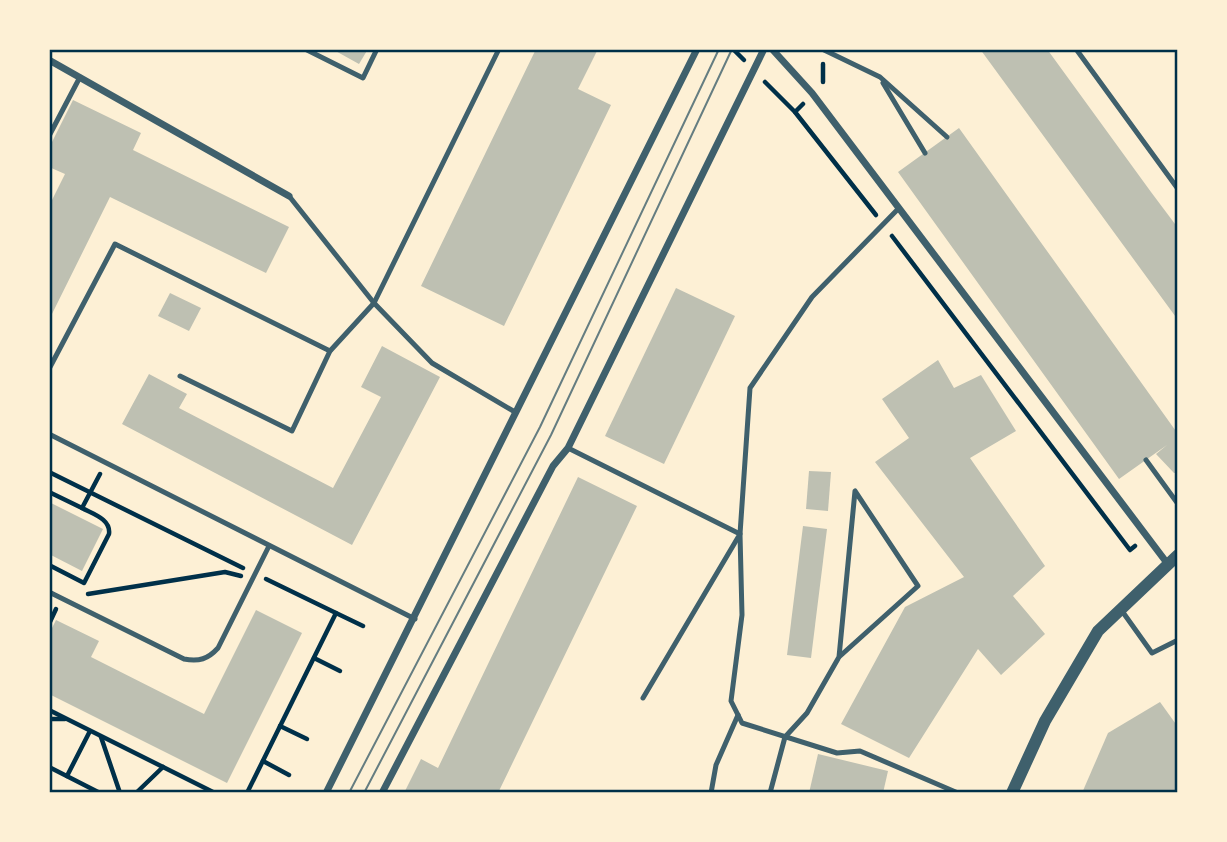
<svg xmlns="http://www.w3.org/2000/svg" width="1227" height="842" viewBox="0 0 1227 842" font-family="'Open Sans',sans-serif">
<rect width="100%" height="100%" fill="#fdf0d5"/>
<g fill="#bec0b2">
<path d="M 332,49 L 368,49 L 359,64 Z"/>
<path d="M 536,49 L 598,49 L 578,89 L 611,105 L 504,326 L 421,286 Z"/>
<path d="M 980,49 L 1047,49 L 1151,192 L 1178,228 L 1178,320 Z"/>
<path d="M 73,100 L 141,133 L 133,150 L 289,227 L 266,273 L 110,197 L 49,320 L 49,206 L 65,174 L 49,167 L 49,148 Z"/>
<path d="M 959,128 L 1178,434 L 1178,473 L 1174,473 L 1156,454 L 1167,445 L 1119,479 L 898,172 Z"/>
<path d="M 676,288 L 735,316 L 664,464 L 605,436 Z"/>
<path d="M 170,293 L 201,308 L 189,331 L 158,316 Z"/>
<path d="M 382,346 L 440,377 L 352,545 L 122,424 L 149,374 L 187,394 L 179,408 L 333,488 L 381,397 L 361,387 Z"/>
<path d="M 938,360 L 954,388 L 981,375 L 1016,431 L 970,458 L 1045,566 L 1013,596 L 1045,634 L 1001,675 L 978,649 L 909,758 L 841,724 L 905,607 L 964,577 L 875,462 L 909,438 L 882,399 Z"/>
<path d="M 809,471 L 831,472 L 828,511 L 806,509 Z"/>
<path d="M 578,477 L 637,506 L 498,793 L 404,793 L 421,759 L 438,768 Z"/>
<path d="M 49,502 L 103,529 L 82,571 L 49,554 Z"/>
<path d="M 803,526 L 827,529 L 811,658 L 787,655 Z"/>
<path d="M 256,610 L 302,633 L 227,783 L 49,694 L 49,634 L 56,620 L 99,641 L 91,657 L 204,714 Z"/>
<path d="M 1160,702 L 1178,727 L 1178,793 L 1082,793 L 1108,733 Z"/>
<path d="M 818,754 L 888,771 L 883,793 L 809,793 Z"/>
</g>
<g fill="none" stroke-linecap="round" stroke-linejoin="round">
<g stroke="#003049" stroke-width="4.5">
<path d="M 733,49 L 744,60"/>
<path d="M 823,64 L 823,82"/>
<path d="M 765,82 L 795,112 L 803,104"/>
<path d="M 795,112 L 876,215"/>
<path d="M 892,236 L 1130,550 L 1135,546"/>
<path d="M 49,472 L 243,568"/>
<path d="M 49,492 L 82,508"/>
<path d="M 49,565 L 84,583 L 109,534 C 111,519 93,514 82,508 L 100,474"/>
<path d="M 266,579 L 336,613"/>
<path d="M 88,594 L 225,572 L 241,576"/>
<path d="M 49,624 L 56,609"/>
<path d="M 314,658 L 340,671"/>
<path d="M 49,710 L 215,793"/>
<path d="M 49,719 L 65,719"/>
<path d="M 280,726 L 307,739"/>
<path d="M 101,737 L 120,793"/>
<path d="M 263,761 L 289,775"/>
<path d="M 49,767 L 100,793"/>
<path d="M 67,776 L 90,731"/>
<path d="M 136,793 L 163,767"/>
<path d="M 247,793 L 336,613 L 363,626"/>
</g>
<g stroke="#3f606c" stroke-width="5">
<path d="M 305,49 L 363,78 L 377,49"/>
<path d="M 822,49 L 880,77 L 947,137"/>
<path d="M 1076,49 L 1178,189"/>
<path d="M 883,83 L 925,153"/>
<path d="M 49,136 L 80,77"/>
<path d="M 289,196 L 374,303 L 432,363 L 515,412"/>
<path d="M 899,208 L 812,297 L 750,388 L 740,534 L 742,615 L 731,701 L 742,723 L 837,753 L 860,751 L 958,793"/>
<path d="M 49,369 L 115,244 L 330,351"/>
<path d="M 180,376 L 292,431 L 330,351 L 374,303 L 499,49"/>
<path d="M 49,434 L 415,619"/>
<path d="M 568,448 L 740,534 L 643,698"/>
<path d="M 1146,460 L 1178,504"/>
<path d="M 49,592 L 184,659 C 199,662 208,659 218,648 L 269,546"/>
<path d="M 1122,611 L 1152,653 L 1178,640"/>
<path d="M 711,793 L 716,765 L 738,715"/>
<path d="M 770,793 L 785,737 L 807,713 L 839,657 L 918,586 L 855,491 L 839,657"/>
</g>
<g stroke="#3f606c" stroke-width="7">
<path d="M 772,49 L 812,93 L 1167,563"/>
<path d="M 49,60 L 289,196"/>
<path d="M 326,793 L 697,49"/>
<path d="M 382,793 L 553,466 L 568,448 L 764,49"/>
</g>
<path stroke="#3f606c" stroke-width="12" d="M 1012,793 L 1045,721 L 1098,631 L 1178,555"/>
<g stroke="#657d81" stroke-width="2">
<path d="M 349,793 L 540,427 L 719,49"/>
<path d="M 364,793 L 551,435 L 732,49"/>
</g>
</g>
<rect width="1227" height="842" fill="none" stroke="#fdf0d5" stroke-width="102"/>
<rect x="51" y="51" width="1125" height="740" fill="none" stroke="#003049" stroke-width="2.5"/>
</svg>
